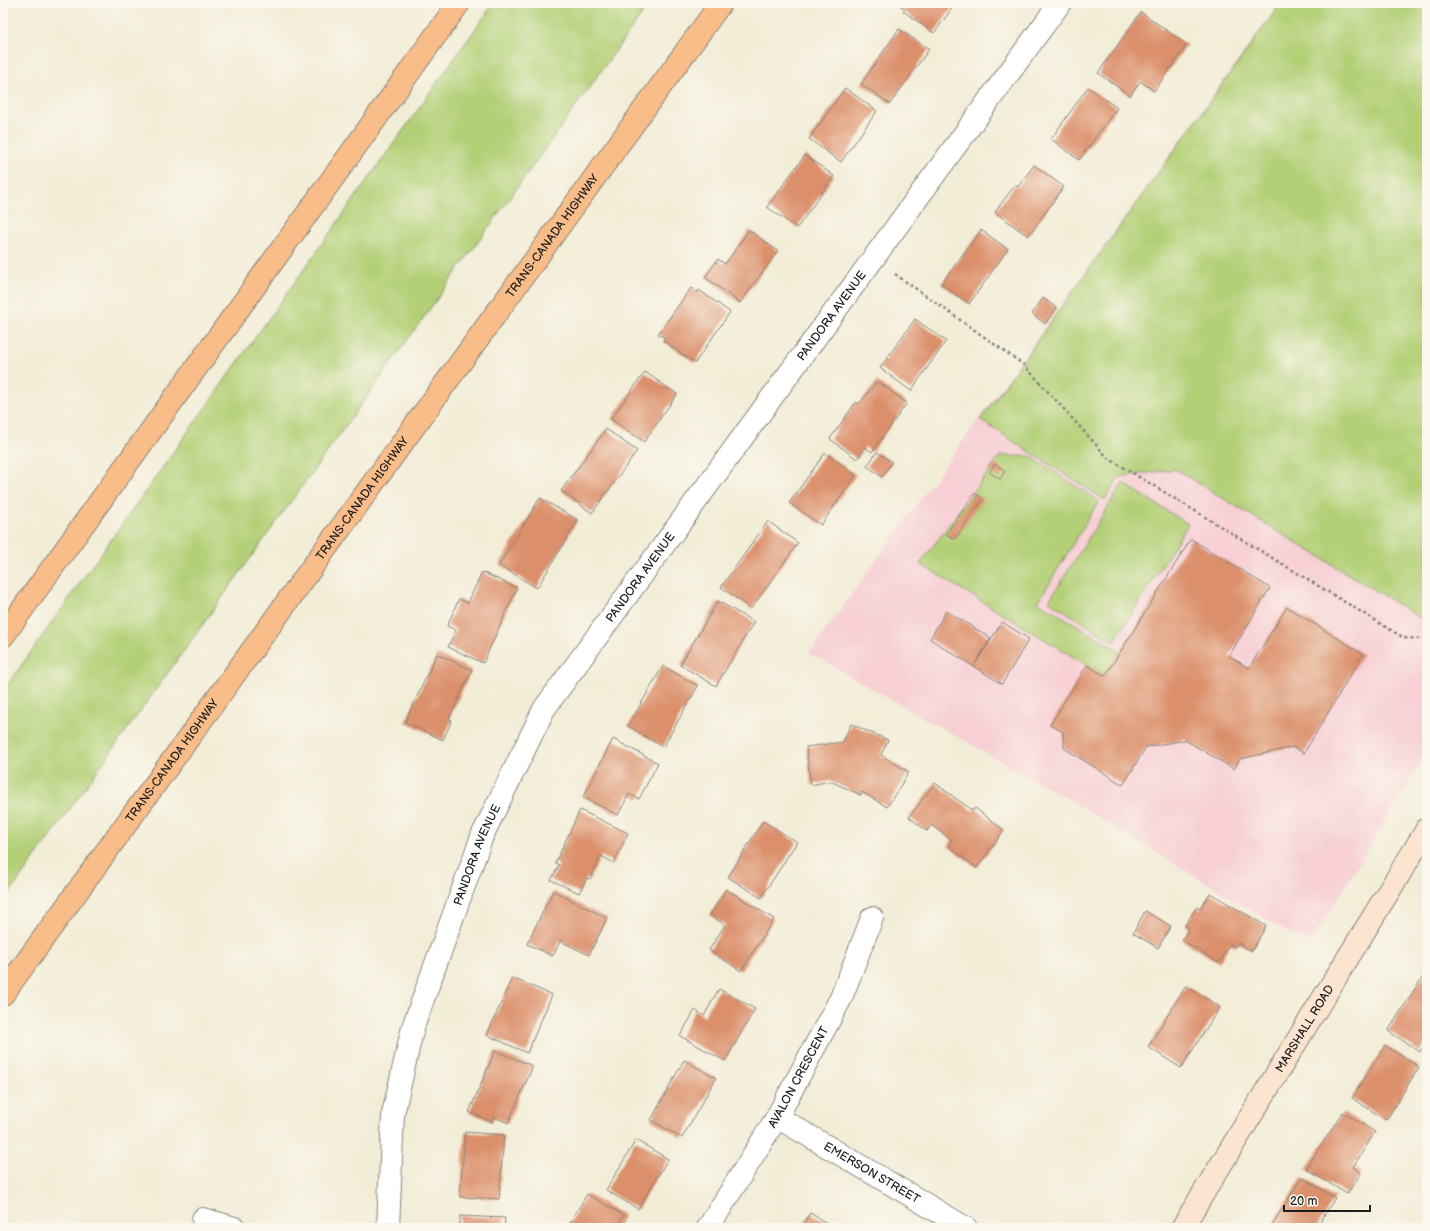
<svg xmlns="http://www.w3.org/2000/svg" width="1430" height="1231" viewBox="0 0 1430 1231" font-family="'Balsamiq Sans',sans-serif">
<rect width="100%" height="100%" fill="#fbf7ec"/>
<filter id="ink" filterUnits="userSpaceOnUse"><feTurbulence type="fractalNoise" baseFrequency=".025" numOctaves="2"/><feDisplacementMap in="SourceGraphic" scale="8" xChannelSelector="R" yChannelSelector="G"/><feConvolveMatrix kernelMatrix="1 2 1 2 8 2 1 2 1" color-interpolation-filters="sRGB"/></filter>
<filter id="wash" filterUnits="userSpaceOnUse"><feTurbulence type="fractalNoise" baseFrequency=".012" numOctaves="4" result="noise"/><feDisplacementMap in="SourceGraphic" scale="16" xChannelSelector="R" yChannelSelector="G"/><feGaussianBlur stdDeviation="0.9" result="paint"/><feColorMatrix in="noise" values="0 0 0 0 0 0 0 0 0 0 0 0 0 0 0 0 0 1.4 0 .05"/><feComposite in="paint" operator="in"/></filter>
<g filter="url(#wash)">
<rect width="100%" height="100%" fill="#f2edd7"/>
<path fill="#f7cfd4" d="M 1280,3 L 1427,3 L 1427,752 L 1311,942 L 1291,934 L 1066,798 L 809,653 Z"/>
<g fill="#b3d077" stroke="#68764a">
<path d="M 494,3 L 650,3 L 3,902 L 3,691 Z"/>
<path d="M 1281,3 L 1427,3 L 1427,622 L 1175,469 L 1119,477 L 1105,500 L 980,420 Z"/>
<path d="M 1000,456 L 1030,456 L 1099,501 L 1038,602 L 1120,651 L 1105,676 L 920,564 Z"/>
<path d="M 1123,483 L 1188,524 L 1114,642 L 1049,601 Z"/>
</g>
<g id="blocks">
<g fill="#db8f6a">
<path d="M 896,3 L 956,3 L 934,33 L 903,11 L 905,9 Z"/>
<path d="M 1141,12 L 1187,45 L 1154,91 L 1140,81 L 1130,96 L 1098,73 Z"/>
<path d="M 899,29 L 929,49 L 890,104 L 861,84 Z"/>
<path d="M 1088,87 L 1117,108 L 1079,160 L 1051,139 Z"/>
<path d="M 845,88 L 877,111 L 841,162 L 809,139 Z"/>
<path d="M 805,155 L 834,176 L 797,228 L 767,207 Z"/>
<path d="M 1034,165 L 1064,187 L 1028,236 L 995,212 L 1015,185 L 1018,187 Z"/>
<path d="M 749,230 L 778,251 L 740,303 L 705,277 L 718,259 L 725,264 Z"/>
<path d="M 981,230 L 1008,249 L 969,304 L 941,284 Z"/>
<path d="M 691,288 L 697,293 L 699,290 L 730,312 L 695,363 L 663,341 L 665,338 L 658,334 Z"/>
<path d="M 1043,298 L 1057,308 L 1045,324 L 1032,314 Z"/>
<path d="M 915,319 L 946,341 L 911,391 L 880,368 Z"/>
<path d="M 645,372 L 677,394 L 644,442 L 611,419 Z"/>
<path d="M 877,381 L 907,403 L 872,452 L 865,447 L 857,459 L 830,439 L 856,402 L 859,404 Z"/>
<path d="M 606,429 L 637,451 L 592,513 L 561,491 Z"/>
<path d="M 877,452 L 892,462 L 882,477 L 867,466 Z"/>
<path d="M 825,453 L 856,475 L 821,525 L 789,503 Z"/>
<path d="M 995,464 L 1005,471 L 1000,479 L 989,472 Z"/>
<path d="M 975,493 L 983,499 L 955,539 L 946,534 Z"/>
<path d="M 540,498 L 578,520 L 537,588 L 499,565 Z"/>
<path d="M 768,521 L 798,543 L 751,609 L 721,587 Z"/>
<path d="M 1191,539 L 1270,588 L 1229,656 L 1249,668 L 1287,607 L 1363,654 L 1304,753 L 1293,747 L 1240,759 L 1234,769 L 1185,740 L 1146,747 L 1123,785 L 1064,748 L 1063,732 L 1050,725 L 1087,665 L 1105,676 Z"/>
<path d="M 482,572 L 517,588 L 483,663 L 448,647 L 456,630 L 447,626 L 459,599 L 468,603 Z"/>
<path d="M 718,601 L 754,622 L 716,686 L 680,665 Z"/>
<path d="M 946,611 L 991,638 L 975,664 L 1002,622 L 1029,639 L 1002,684 L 930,639 Z"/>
<path d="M 437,654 L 472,670 L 449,719 L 452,720 L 443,740 L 405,722 Z"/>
<path d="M 663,666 L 698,686 L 663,747 L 628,726 Z"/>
<path d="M 851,724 L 888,740 L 881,755 L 909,772 L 887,807 L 862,792 L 861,795 L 830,781 L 811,785 L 806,747 L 843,742 Z"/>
<path d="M 613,739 L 658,763 L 639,799 L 629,794 L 618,815 L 583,797 Z"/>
<path d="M 935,783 L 973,811 L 975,808 L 1004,830 L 977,868 L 948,846 L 952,840 L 931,825 L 927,831 L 909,817 Z"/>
<path d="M 580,810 L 628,833 L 614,863 L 601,856 L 590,879 L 587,878 L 579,893 L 551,880 L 559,865 L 555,863 Z"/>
<path d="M 763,821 L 797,842 L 761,898 L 728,877 Z"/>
<path d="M 726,889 L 774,919 L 741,971 L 709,950 L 725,925 L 710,915 Z"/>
<path d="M 553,891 L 607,918 L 589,955 L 560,941 L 553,956 L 527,944 Z"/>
<path d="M 1210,893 L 1266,926 L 1252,951 L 1238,943 L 1235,947 L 1230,944 L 1219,963 L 1182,940 L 1189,928 L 1185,925 L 1197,907 L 1200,909 Z"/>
<path d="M 1145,911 L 1171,926 L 1158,948 L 1133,933 Z"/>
<path d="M 1424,975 L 1427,977 L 1427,1045 L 1425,1044 L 1420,1052 L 1388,1031 Z"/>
<path d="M 512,978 L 552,995 L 527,1053 L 487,1035 Z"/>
<path d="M 1186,986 L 1220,1007 L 1181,1068 L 1148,1047 Z"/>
<path d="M 719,989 L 755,1009 L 725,1061 L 680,1036 L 695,1010 L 704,1016 Z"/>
<path d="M 1385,1045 L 1419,1067 L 1386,1120 L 1352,1098 Z"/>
<path d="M 495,1051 L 533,1066 L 508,1123 L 494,1117 L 492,1122 L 469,1112 Z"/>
<path d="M 684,1060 L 716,1078 L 682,1138 L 651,1120 Z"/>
<path d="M 1343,1112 L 1375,1132 L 1353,1167 L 1361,1173 L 1347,1194 L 1306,1169 Z"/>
<path d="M 465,1132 L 504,1135 L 499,1199 L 460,1197 Z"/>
<path d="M 636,1140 L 668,1159 L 638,1209 L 606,1190 Z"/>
<path d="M 1302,1177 L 1335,1198 L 1316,1228 L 1270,1228 Z"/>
<path d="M 587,1194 L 624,1215 L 617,1228 L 567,1228 Z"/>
<path d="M 810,1213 L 835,1228 L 801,1228 Z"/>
<path d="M 460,1216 L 505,1218 L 504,1228 L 460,1228 Z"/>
</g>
</g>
</g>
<g filter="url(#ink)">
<use href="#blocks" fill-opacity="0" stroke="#87847a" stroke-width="1"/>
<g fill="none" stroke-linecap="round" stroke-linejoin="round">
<g stroke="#87847a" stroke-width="24">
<g id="minor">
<path id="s1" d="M 777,1117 L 966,1228"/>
<path d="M 203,1219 L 235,1228"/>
<path id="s2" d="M 388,1228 L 393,1114 L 413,1027 L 482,836 L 544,709 L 1060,3"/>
<path id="s3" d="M 708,1228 L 777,1117 L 841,998 L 872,918"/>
</g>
</g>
<g stroke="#87847a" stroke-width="24">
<g id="secondary">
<path id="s4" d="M 1182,1228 L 1427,829"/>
</g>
</g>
<g stroke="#87847a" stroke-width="24">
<g id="motorway">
<path d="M 3,636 L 459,3"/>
<path id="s5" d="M 3,994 L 721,3"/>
</g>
</g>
<path stroke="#87847a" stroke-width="2.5" stroke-dasharray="3 3" stroke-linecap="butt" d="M 895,274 L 1024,365 L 1108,458 L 1404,638 L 1427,639"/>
<use href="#minor" stroke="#fff" stroke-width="22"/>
<use href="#secondary" stroke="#fce5d0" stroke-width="22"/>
<use href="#motorway" stroke="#f8bd89" stroke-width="22"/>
</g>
</g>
<g text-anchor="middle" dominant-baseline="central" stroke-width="3" stroke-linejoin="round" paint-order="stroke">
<g font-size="12" fill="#1c1c1c" stroke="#fbf7ec">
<text stroke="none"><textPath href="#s5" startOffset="936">TRANS-CANADA HIGHWAY</textPath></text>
<text stroke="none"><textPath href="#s2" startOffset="1035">PANDORA AVENUE</textPath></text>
<text stroke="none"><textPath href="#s5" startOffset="612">TRANS-CANADA HIGHWAY</textPath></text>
<text stroke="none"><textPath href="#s2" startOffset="711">PANDORA AVENUE</textPath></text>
<text stroke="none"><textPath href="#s5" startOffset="288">TRANS-CANADA HIGHWAY</textPath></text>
<text stroke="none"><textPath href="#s2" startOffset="387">PANDORA AVENUE</textPath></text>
<text stroke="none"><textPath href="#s4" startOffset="234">MARSHALL ROAD</textPath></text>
<text stroke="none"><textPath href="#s3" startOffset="176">AVALON CRESCENT</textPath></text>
<text stroke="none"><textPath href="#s1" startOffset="110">EMERSON STREET</textPath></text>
</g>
</g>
<rect width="1430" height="1231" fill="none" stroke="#fbf7ec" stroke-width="16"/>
<path d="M1284 1205v6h86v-6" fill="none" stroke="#1c1c1c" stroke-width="2"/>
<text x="1290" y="1205" font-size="12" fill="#1c1c1c" stroke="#fbf7ec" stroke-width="3" paint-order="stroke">20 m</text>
</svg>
